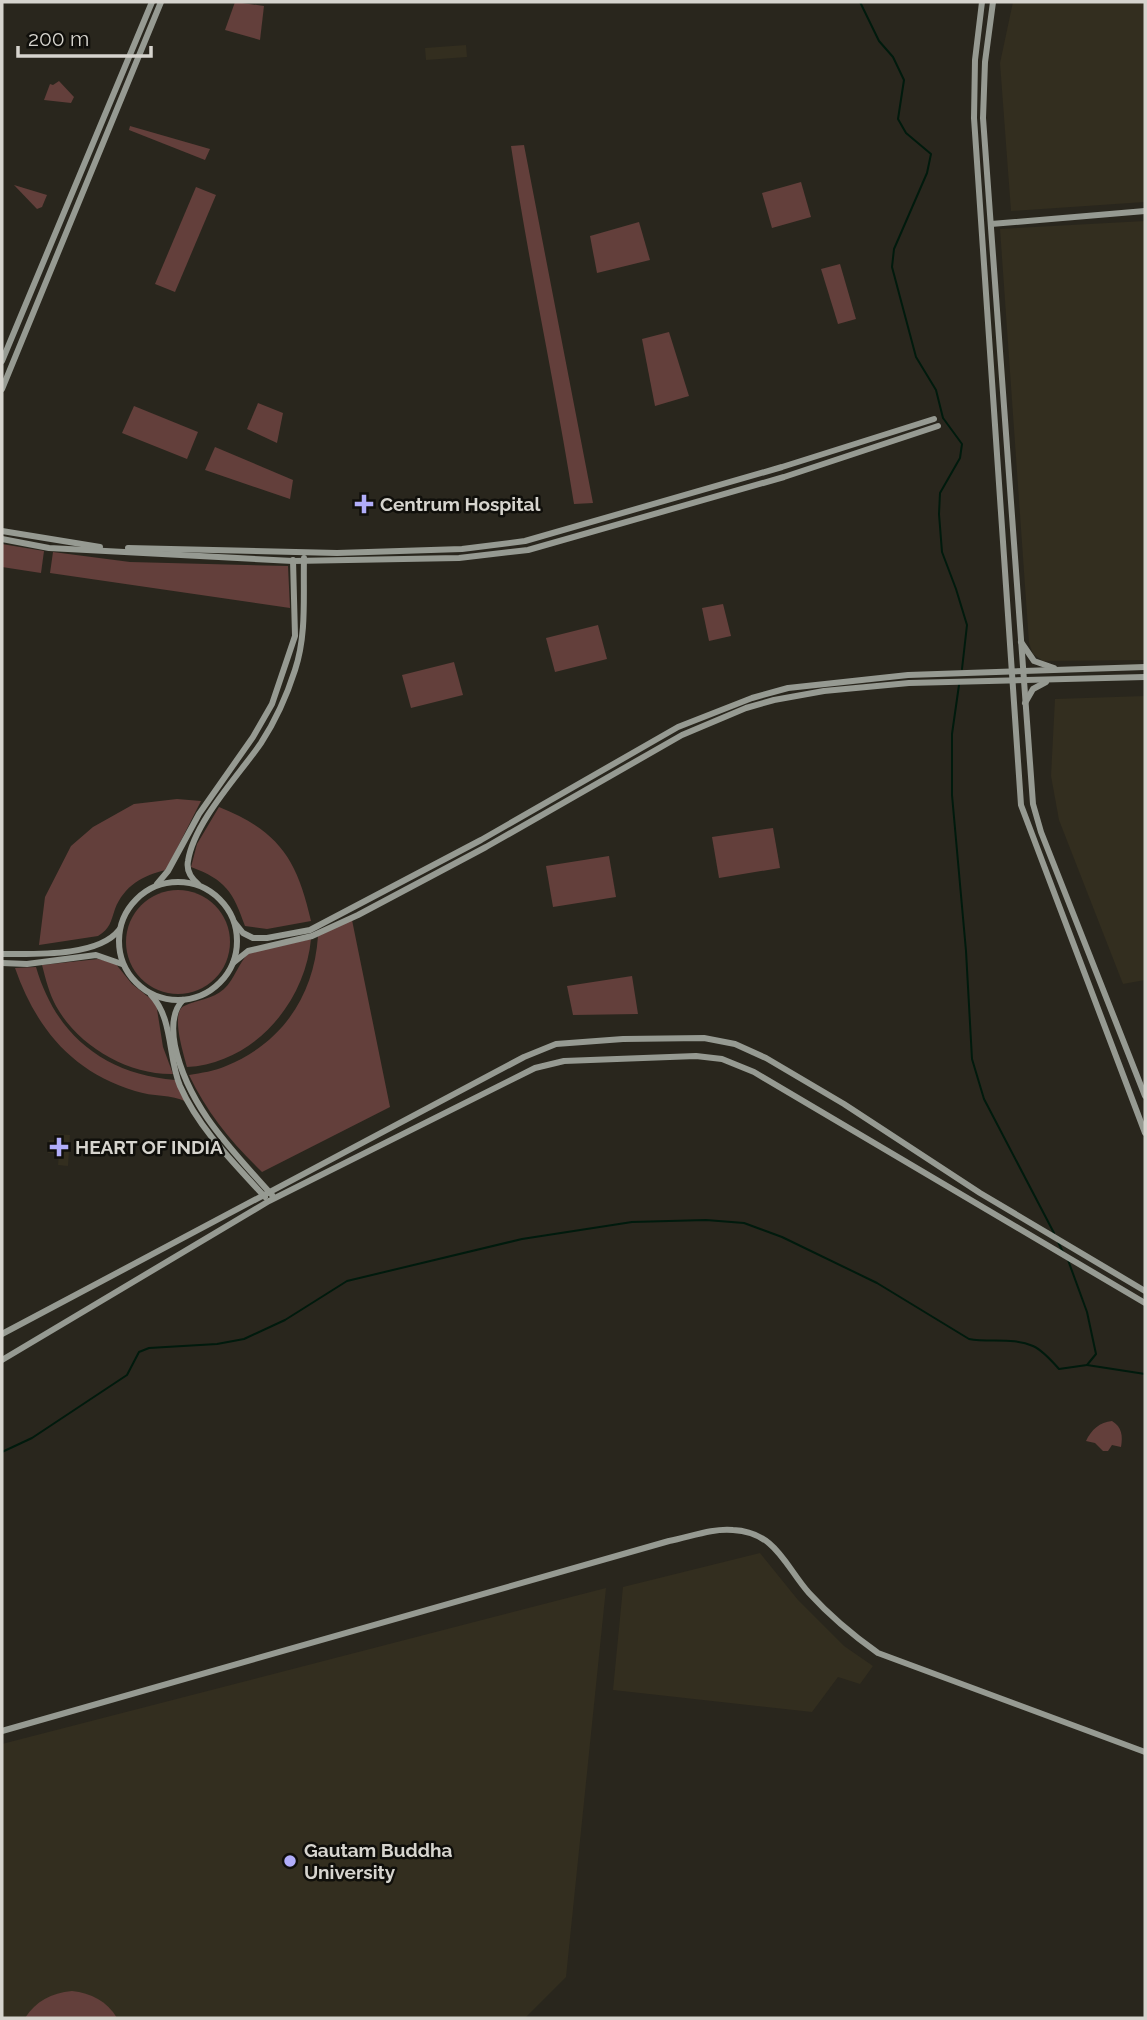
<svg xmlns="http://www.w3.org/2000/svg" width="1147" height="2020" viewBox="0 0 1147 2020" font-family="Raleway,sans-serif">
<rect width="100%" height="100%" fill="#29261d"/>
<g fill="#332e1f">
<path d="M 1013,2 L 1145,2 L 1145,202 L 1011,211 L 1000,63 Z"/>
<path d="M 466,45 L 467,57 L 426,60 L 425,48 Z"/>
<path d="M 1145,221 L 1145,660 L 1043,661 L 1033,654 L 1029,643 L 1000,229 Z"/>
<path d="M 1145,696 L 1145,980 L 1123,984 L 1059,820 L 1051,776 L 1055,699 Z"/>
<path d="M 55,1134 L 70,1135 L 68,1166 L 58,1165 L 59,1154 L 48,1153 L 49,1140 L 55,1140 Z"/>
<path d="M 760,1553 L 798,1600 L 844,1646 L 873,1666 L 860,1684 L 838,1677 L 812,1712 L 613,1690 L 623,1587 Z"/>
<path d="M 606,1588 L 566,1977 L 525,2018 L 2,2018 L 2,1744 Z"/>
</g>
<g fill="#633f3b">
<path d="M 235,2 L 264,6 L 260,40 L 225,30 Z"/>
<path d="M 59,81 L 74,97 L 71,103 L 44,100 L 50,84 L 53,85 Z"/>
<path d="M 130,126 L 210,149 L 205,160 L 129,130 Z"/>
<path d="M 524,145 L 593,503 L 574,504 C 555,384 529,266 511,146 Z"/>
<path d="M 801,182 L 811,217 L 772,228 L 762,193 Z"/>
<path d="M 14,185 L 47,195 L 42,207 L 37,209 Z"/>
<path d="M 196,187 L 216,195 L 175,292 L 155,284 Z"/>
<path d="M 639,222 L 650,260 L 597,273 L 590,236 Z"/>
<path d="M 840,264 L 856,319 L 838,324 L 821,269 Z"/>
<path d="M 669,332 L 689,396 L 655,406 L 642,339 Z"/>
<path d="M 258,403 L 283,413 L 277,443 L 247,429 Z"/>
<path d="M 134,406 L 198,432 L 187,459 L 122,433 Z"/>
<path d="M 215,447 L 293,480 L 290,499 L 205,470 Z"/>
<path d="M 2,544 L 44,551 L 41,573 L 2,567 Z"/>
<path d="M 53,552 L 130,562 L 288,566 L 290,608 L 50,573 Z"/>
<path d="M 723,604 L 731,636 L 709,641 L 702,608 Z"/>
<path d="M 598,625 L 607,659 L 555,672 L 546,638 Z"/>
<path d="M 454,662 L 463,695 L 411,708 L 402,675 Z"/>
<path d="M 177,799 L 201,801 L 166,870 C 143,875 124,886 115,909 C 111,921 110,929 98,936 L 39,945 L 45,897 L 71,846 L 93,827 L 134,804 Z"/>
<path d="M 219,807 C 279,831 297,859 311,921 L 267,929 L 245,926 C 233,892 226,880 191,867 L 197,844 Z"/>
<path d="M 773,828 L 780,868 L 719,878 L 712,837 Z"/>
<path d="M 609,856 L 616,897 L 553,907 L 546,866 Z"/>
<circle cx="178" cy="942" r="52"/>
<path d="M 352,920 L 390,1107 L 262,1172 C 232,1143 207,1113 189,1075 C 201,1073 215,1071 226,1066 C 282,1043 314,996 318,936 Z"/>
<path d="M 311,939 C 305,1003 254,1063 187,1067 C 184,1055 170,1013 184,1006 C 198,999 212,1000 224,989 C 235,979 238,963 249,953 Z"/>
<path d="M 98,959 L 115,963 L 132,984 L 156,1003 L 163,1047 L 173,1074 C 128,1075 78,1046 56,1006 C 49,993 46,980 42,965 Z"/>
<path d="M 36,967 C 56,1036 105,1074 175,1080 L 187,1102 C 171,1094 153,1097 135,1091 C 72,1072 36,1028 15,968 Z"/>
<path d="M 632,976 L 638,1014 L 573,1015 L 567,986 Z"/>
<path d="M 1112,1421 C 1122,1427 1123,1436 1121,1447 L 1112,1445 L 1108,1451 L 1103,1451 L 1095,1443 L 1086,1441 C 1091,1430 1100,1422 1112,1421 Z"/>
<path d="M 72,1991 C 91,1993 107,2001 117,2018 L 25,2018 C 36,2001 51,1993 72,1991 Z"/>
</g>
<g fill="none" stroke-linecap="round" stroke-linejoin="round">
<g stroke="#001a0d" stroke-width="2">
<path d="M 860,2 L 879,41 L 893,57 L 904,80 L 898,119 L 906,133 L 931,154 L 927,173 L 894,249 L 892,267 L 916,357 L 936,390 L 943,418 L 962,444 L 960,458 L 940,493 L 939,514 L 942,552 L 956,589 L 967,625 L 962,669"/>
<path d="M 959,685 L 952,734 L 952,795 L 966,951 L 972,1059 L 984,1099 L 1054,1233"/>
<path d="M 1058,1242 L 1063,1252"/>
<path d="M 1087,1365 L 1145,1374"/>
<path d="M 2,1452 L 32,1438 L 127,1375 L 139,1352 L 149,1348 L 217,1344 L 244,1339 L 285,1320 L 347,1281 L 522,1239 L 632,1222 L 706,1220 L 744,1223 L 782,1237 L 877,1283 L 969,1339 C 989,1343 1013,1337 1033,1346 C 1042,1350 1052,1361 1059,1369 L 1087,1365 L 1096,1354 L 1087,1312 L 1068,1260"/>
</g>
<g stroke="#969a92" stroke-width="6">
<path d="M 982,2 L 975,60 L 974,118 L 1021,805 L 1145,1133"/>
<path d="M 993,2 L 985,62 L 983,118 L 1033,804 L 1041,832 L 1145,1096"/>
<path d="M 991,224 L 1145,211"/>
<path d="M 2,361 L 152,2"/>
<path d="M 2,389 L 161,2"/>
<path d="M 2,531 L 100,547"/>
<path d="M 2,539 L 49,548 L 293,561 L 459,558 L 528,550 L 784,477 L 938,426"/>
<path d="M 128,548 L 337,553 L 462,549 L 525,541 L 782,467 L 934,419"/>
<path d="M 1021,642 L 1034,661 L 1054,668"/>
<path d="M 1025,703 L 1033,689 L 1046,682"/>
<circle cx="178" cy="941" r="59"/>
<path d="M 157,884 L 168,871 L 199,814 L 253,737 L 272,704 L 295,636 L 293,560"/>
<path d="M 198,884 C 191,878 186,871 188,861 C 194,822 239,775 261,743 C 276,720 287,695 295,670 C 307,634 303,595 304,558"/>
<path d="M 235,923 L 243,933 L 253,938 L 267,938 L 310,930 L 481,840 L 678,727 L 752,698 L 788,688 L 908,675 L 1145,667"/>
<path d="M 2,954 C 34,954 98,957 119,930"/>
<path d="M 2,963 L 27,964 L 96,955 L 122,964"/>
<path d="M 233,963 L 248,951 L 312,936 L 358,915 L 486,847 L 682,735 L 746,708 L 774,700 L 824,691 L 909,683 L 1145,677"/>
<path d="M 151,995 C 173,1018 168,1057 180,1086 C 199,1129 234,1163 265,1197"/>
<path d="M 183,1000 C 171,1012 172,1030 175,1046 C 188,1107 231,1149 272,1195"/>
<path d="M 2,1334 L 524,1057 L 556,1044 L 623,1039 L 704,1038 L 735,1044 L 766,1058 L 844,1104 L 980,1193 L 1145,1291"/>
<path d="M 2,1360 L 269,1201 L 535,1068 L 564,1061 L 696,1056 L 722,1059 L 754,1072 L 1145,1303"/>
<path d="M 2,1731 L 669,1541 C 690,1537 712,1528 733,1530 C 776,1532 785,1566 809,1593 C 829,1615 854,1636 878,1653 L 1145,1752"/>
</g>
</g>
<g fill="#b1adfa" stroke="#100f0b" stroke-width="2.5">
<path d="M360.5 493.5h7v7h7v7h-7v7h-7v-7h-7v-7h7z"/>
<path d="M55.5 1136.5h7v7h7v7h-7v7h-7v-7h-7v-7h7z"/>
<circle cx="290" cy="1861" r="7"/>
</g>
<g text-anchor="middle" dominant-baseline="central" stroke-width="5" stroke-linejoin="round" paint-order="stroke">
<g font-size="19" font-weight="bold" fill="#d6d4ce" stroke="#100f0b" text-anchor="start">
<text x="380" y="504">Centrum Hospital</text>
<text x="75" y="1147">HEART OF INDIA</text>
<text x="304" y="1850">Gautam Buddha<tspan x="304" dy="22">University</tspan></text>
</g>
</g>
<rect width="1147" height="2020" fill="none" stroke="#d6d4ce" stroke-width="7"/>
<path d="M18 46v10h133v-10" fill="none" stroke="#d6d4ce" stroke-width="3.5"/>
<text x="28" y="46" font-size="21" fill="#d6d4ce" stroke="#100f0b" stroke-width="5" paint-order="stroke">200 m</text>
</svg>
